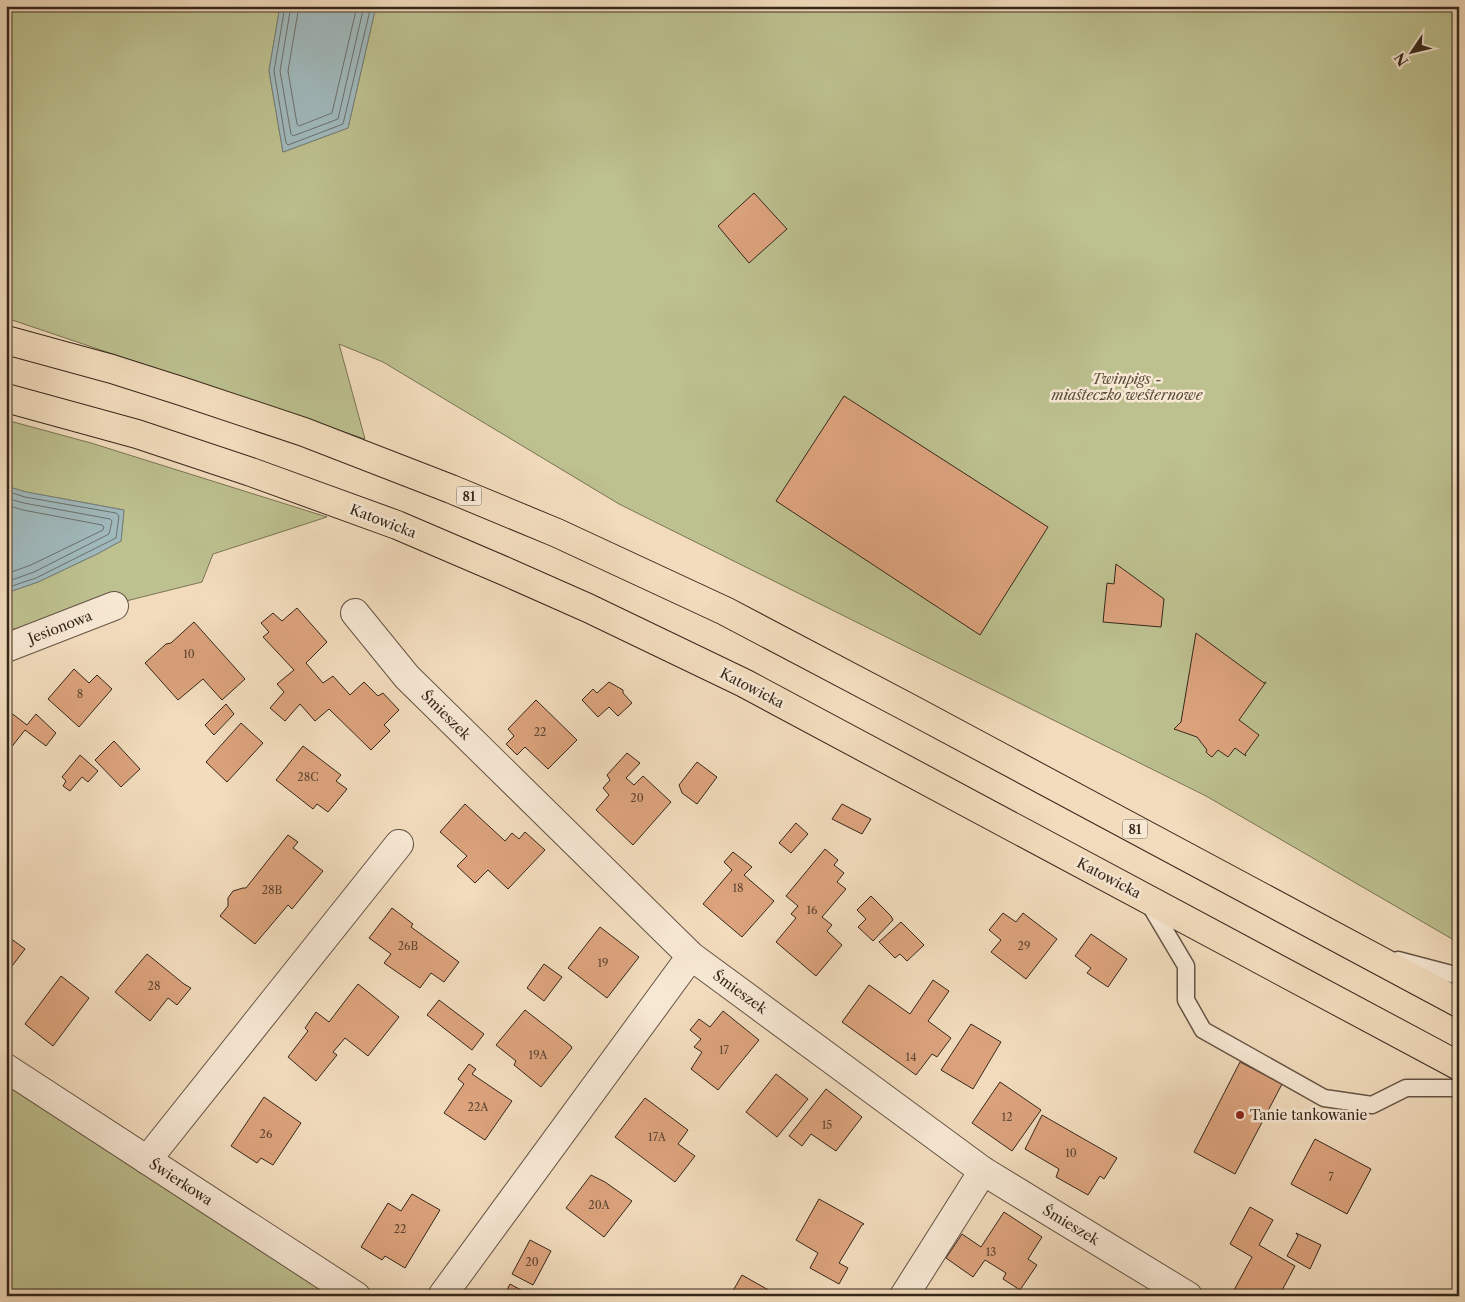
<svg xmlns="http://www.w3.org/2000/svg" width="1465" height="1302" viewBox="0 0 1465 1302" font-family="'Libre Caslon Text',serif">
<rect width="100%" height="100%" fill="#f2dcbd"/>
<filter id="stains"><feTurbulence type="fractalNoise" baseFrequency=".004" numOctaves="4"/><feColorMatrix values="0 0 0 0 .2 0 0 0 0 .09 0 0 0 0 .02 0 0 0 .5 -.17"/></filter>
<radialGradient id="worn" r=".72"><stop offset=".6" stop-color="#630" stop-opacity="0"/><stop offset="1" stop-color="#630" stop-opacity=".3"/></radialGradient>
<g fill="#bdc08f" stroke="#7a7455">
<path d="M 6,6 L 280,6 L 269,71 L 283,152 L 348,128 L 376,6 L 1459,6 L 1459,943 L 1206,796 L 619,504 L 383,362 L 339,344 L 365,439 L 6,318 Z"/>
<path d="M 6,420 L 91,443 L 327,517 L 213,554 L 202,582 L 6,631 L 6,593 L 38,582 L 97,554 L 121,541 L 124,510 L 26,492 L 6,486 Z"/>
<path d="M 6,1077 L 335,1296 L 6,1296 Z"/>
</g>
<g fill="#a0b9bc" stroke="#767f7c">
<path d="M 280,6 L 376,6 L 348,128 L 283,152 L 269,71 Z"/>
<path d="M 6,486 L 26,492 L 124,510 L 121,541 L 97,554 L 38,582 L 6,593 Z"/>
</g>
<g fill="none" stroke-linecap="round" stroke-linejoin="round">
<g stroke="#6b706c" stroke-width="1">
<path d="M 285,6 L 274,71 L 286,143 L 288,145 L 343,124 L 371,6"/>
<path d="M 291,6 L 280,71 L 291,134 L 293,136 L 338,119 L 364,6"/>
<path d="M 299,6 L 288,71 L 297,124 L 299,126 L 332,113 L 357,6"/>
<path d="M 6,491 L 25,497 L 116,513 L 119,516 L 116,538 L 36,578 L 6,588"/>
<path d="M 6,498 L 24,503 L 110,519 L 112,521 L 109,534 L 34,572 L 6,582"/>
<path d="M 6,505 L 23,510 L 102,525 L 104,527 L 103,530 L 31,565 L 6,574"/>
</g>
</g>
<g fill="#dca37d" stroke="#36271b">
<path d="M 754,193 L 787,229 L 749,263 L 718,226 Z"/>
<path d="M 844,396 L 1048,527 L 980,635 L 776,501 Z"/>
<path d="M 1116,564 L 1164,599 L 1161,627 L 1103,622 L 1107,583 L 1114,584 Z"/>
<path d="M 297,608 L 327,642 L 306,663 L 323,683 L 333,676 L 350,695 L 364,682 L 378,696 L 383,693 L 399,710 L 384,725 L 390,731 L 371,750 L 329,709 L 315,721 L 300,704 L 285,721 L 270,708 L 284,692 L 277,684 L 294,670 L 263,637 L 269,632 L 261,623 L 273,613 L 282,621 Z"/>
<path d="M 194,622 L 245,679 L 222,700 L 203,679 L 178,700 L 145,663 L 166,644 L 171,643 Z"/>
<path d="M 1196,633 L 1264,683 L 1266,682 L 1239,720 L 1259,735 L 1245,754 L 1246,756 L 1235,748 L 1228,757 L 1218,750 L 1212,757 L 1209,755 L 1206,752 L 1207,750 L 1197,737 L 1174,729 L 1181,722 Z"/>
<path d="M 74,669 L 89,683 L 97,675 L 112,689 L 79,727 L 48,699 Z"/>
<path d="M 609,682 L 623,690 L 623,693 L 632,703 L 618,716 L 609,707 L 598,717 L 582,700 L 593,689 L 597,693 Z"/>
<path d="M 536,700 L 577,740 L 548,769 L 525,747 L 517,755 L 506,744 L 514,736 L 508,729 Z"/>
<path d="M 226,704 L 234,714 L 214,735 L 205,725 Z"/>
<path d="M 6,709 L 27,725 L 36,714 L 56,733 L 46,746 L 25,730 L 6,754 Z"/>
<path d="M 241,723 L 263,743 L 227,782 L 206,762 Z"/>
<path d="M 114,741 L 140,769 L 121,787 L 95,760 Z"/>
<path d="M 303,746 L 341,775 L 336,781 L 347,789 L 328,812 L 317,804 L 313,809 L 276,780 Z"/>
<path d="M 627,753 L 640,763 L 626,778 L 634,785 L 643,776 L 671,802 L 633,845 L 596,810 L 609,795 L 603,788 L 610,780 L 607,775 Z"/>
<path d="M 80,755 L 98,771 L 88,782 L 82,777 L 70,791 L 63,786 L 66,781 L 62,777 Z"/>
<path d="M 697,762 L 717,777 L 697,804 L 682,793 L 679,785 Z"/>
<path d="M 465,804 L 505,841 L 512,833 L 519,839 L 525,832 L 545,850 L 508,889 L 488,870 L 475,883 L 457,866 L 467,856 L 440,832 Z"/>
<path d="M 842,804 L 871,819 L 862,834 L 832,819 Z"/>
<path d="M 796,823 L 808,834 L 791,853 L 779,843 Z"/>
<path d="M 288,835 L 298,842 L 293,848 L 323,871 L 292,909 L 288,905 L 255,944 L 220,916 L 228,906 L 228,898 L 233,891 L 243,888 L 246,888 Z"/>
<path d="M 825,849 L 838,860 L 834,865 L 844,873 L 837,882 L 846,889 L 822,917 L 832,925 L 827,931 L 842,945 L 816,976 L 776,942 L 796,918 L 791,914 L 798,906 L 786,896 Z"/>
<path d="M 733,852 L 752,867 L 744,875 L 774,901 L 742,937 L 703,904 L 732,870 L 724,862 Z"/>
<path d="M 871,896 L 891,916 L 893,920 L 873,941 L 858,927 L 866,919 L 857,910 Z"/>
<path d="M 392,908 L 413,924 L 411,927 L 459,962 L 444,982 L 431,973 L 420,988 L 384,963 L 391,954 L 369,938 Z"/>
<path d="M 1003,913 L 1016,922 L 1023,913 L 1057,939 L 1026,979 L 991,952 L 1001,940 L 989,930 Z"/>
<path d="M 901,922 L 924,945 L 907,961 L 900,954 L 895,958 L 879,942 Z"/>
<path d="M 600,927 L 639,957 L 607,998 L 568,968 Z"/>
<path d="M 1091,934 L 1127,959 L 1108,987 L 1087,973 L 1091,968 L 1075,956 Z"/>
<path d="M 6,935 L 25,949 L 6,974 Z"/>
<path d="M 147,954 L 184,984 L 191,988 L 177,1005 L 168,998 L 150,1021 L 115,992 Z"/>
<path d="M 544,964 L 562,977 L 544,1001 L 527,988 Z"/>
<path d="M 61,976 L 89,998 L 53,1046 L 25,1024 Z"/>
<path d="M 933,980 L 949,991 L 928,1021 L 951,1038 L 937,1057 L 932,1054 L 916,1075 L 842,1022 L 869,985 L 910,1014 Z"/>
<path d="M 358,984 L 399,1017 L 368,1056 L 345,1038 L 333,1052 L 337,1055 L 316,1081 L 288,1057 L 308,1031 L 305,1028 L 316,1012 L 329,1022 Z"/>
<path d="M 439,1000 L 484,1034 L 472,1050 L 427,1015 Z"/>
<path d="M 525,1010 L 571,1046 L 572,1048 L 541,1087 L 514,1065 L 516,1061 L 496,1045 Z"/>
<path d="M 723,1011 L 759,1040 L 718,1090 L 691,1069 L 702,1052 L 694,1047 L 701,1039 L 690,1030 L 699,1019 L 710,1027 Z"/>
<path d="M 971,1024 L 1001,1042 L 973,1089 L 941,1070 Z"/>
<path d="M 1240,1062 L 1282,1084 L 1235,1174 L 1194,1152 Z"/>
<path d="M 469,1064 L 476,1069 L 472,1074 L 512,1101 L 485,1140 L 444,1113 L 464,1084 L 458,1079 Z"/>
<path d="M 776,1074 L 808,1099 L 777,1137 L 746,1112 Z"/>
<path d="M 1000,1082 L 1041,1110 L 1012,1151 L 972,1123 Z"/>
<path d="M 826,1089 L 862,1117 L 836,1151 L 811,1134 L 802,1146 L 789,1136 Z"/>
<path d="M 264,1097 L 301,1123 L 273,1165 L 261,1158 L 257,1163 L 231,1146 Z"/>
<path d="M 645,1098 L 688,1130 L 678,1144 L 695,1156 L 675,1182 L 615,1137 Z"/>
<path d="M 1042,1115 L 1117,1158 L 1104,1179 L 1100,1176 L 1088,1195 L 1056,1177 L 1059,1169 L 1025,1149 Z"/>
<path d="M 1315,1139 L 1371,1169 L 1347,1214 L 1291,1184 Z"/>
<path d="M 591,1175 L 605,1182 L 632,1201 L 604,1237 L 566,1208 Z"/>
<path d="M 412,1194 L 440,1210 L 405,1268 L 385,1256 L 382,1260 L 361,1247 L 388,1203 L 401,1211 Z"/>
<path d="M 819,1199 L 864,1224 L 862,1225 L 839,1263 L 848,1268 L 839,1284 L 810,1268 L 818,1253 L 796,1240 Z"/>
<path d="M 1250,1207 L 1273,1220 L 1259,1245 L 1295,1266 L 1279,1296 L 1244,1296 L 1234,1290 L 1252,1257 L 1230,1244 Z"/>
<path d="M 1004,1212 L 1042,1237 L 1028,1259 L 1037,1265 L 1020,1290 L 1003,1279 L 1006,1273 L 985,1260 L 973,1277 L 946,1258 L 962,1234 L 981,1247 Z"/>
<path d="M 1296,1233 L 1321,1245 L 1310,1269 L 1287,1256 L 1298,1236 Z"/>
<path d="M 530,1240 L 551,1251 L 533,1285 L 512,1274 Z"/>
<path d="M 742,1275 L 779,1296 L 730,1296 Z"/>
<path d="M 510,1284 L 532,1296 L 504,1296 Z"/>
</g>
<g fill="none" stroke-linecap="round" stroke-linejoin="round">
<g stroke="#655444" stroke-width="19">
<g id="service">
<path d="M 1148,902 L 1186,966 L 1186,1000 L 1203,1030 L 1324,1098 L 1372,1105 L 1406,1088 L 1459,1088"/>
<path d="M 1398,960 L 1459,976"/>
</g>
</g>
<g stroke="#655444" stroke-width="30">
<g id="minor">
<path d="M 355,613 L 407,677 L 691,956 L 983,1171 L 1188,1296"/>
<path d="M 6,648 L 114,606"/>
<path d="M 6,1068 L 356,1296"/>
<path d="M 147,1160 L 399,844"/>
<path d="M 442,1296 L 691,956"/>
<path d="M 904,1296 L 983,1171"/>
</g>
</g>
<g stroke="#36271b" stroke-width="30">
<g id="primary">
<path d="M 6,340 L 112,369 L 181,391 L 304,432 L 451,489 L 557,533 L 725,611 L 909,708 L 1459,1003"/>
<path d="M 6,398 L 137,434 L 251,472 L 397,525 L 509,573 L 588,608 L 744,683 L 1459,1066"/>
</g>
</g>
<use href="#service" stroke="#f7e8d4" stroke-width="16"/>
<use href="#minor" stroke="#f7e8d4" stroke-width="28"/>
<use href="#primary" stroke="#f2dcbd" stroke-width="28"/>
</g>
<circle fill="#8f2418" stroke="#f7e8d4" stroke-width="2" cx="1240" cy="1115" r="5"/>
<g text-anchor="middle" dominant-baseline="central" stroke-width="5" stroke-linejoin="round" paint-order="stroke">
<g font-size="11" fill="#604634">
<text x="189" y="654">10</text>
<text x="80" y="694">8</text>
<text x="540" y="732">22</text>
<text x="308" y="777">28C</text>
<text x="637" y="798">20</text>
<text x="738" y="888">18</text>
<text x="272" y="890">28B</text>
<text x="812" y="910">16</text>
<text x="408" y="946">26B</text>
<text x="1024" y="946">29</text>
<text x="603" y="963">19</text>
<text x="154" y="986">28</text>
<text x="724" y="1050">17</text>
<text x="538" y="1055">19A</text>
<text x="911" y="1057">14</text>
<text x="478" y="1107">22A</text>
<text x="1007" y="1117">12</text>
<text x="827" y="1125">15</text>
<text x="266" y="1134">26</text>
<text x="657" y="1137">17A</text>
<text x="1071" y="1153">10</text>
<text x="1331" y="1177">7</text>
<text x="599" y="1205">20A</text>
<text x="400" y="1229">22</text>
<text x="991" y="1252">13</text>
<text x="532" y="1262">20</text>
</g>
<g fill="#f7e8d4" stroke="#706152" stroke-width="1">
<rect x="456.5" y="486.5" width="25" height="19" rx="4"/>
<rect x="1122.5" y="819.5" width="25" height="19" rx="4"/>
</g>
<g font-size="12" font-weight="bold" fill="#36271b">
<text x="469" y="496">81</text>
<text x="1135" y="829">81</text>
</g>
<g font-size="14" font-style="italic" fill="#584d38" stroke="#f7e8d4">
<text x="1127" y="379">Twinpigs -<tspan x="1127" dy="16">miasteczko westernowe</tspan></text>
</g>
<g font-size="14" fill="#36271b" stroke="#f7e8d4">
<text transform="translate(383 521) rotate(21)">Katowicka</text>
<text transform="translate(60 627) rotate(-21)">Jesionowa</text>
<text transform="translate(752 688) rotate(27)">Katowicka</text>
<text transform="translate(446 715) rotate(45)">Śmieszek</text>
<text transform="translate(1109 878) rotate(28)">Katowicka</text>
<text transform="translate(740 992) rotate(36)">Śmieszek</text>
<text transform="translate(181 1182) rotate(33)">Świerkowa</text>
<text transform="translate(1071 1225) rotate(31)">Śmieszek</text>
</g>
<g font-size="14" fill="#36271b" stroke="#f7e8d4" text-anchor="start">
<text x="1250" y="1115">Tanie tankowanie</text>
</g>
</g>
<rect width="1465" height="1302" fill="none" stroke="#f2dcbd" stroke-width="25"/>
<rect x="8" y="8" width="1450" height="1287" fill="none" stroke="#36271b" stroke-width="2.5"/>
<rect x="12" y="12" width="1440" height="1277" fill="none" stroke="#36271b"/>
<g transform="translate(1412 52) rotate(235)" stroke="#f7e8d4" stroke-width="4" paint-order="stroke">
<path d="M0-4L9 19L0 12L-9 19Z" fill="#36271b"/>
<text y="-8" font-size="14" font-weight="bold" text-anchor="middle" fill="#36271b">N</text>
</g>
<rect width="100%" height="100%" filter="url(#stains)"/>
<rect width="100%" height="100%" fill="url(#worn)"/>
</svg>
